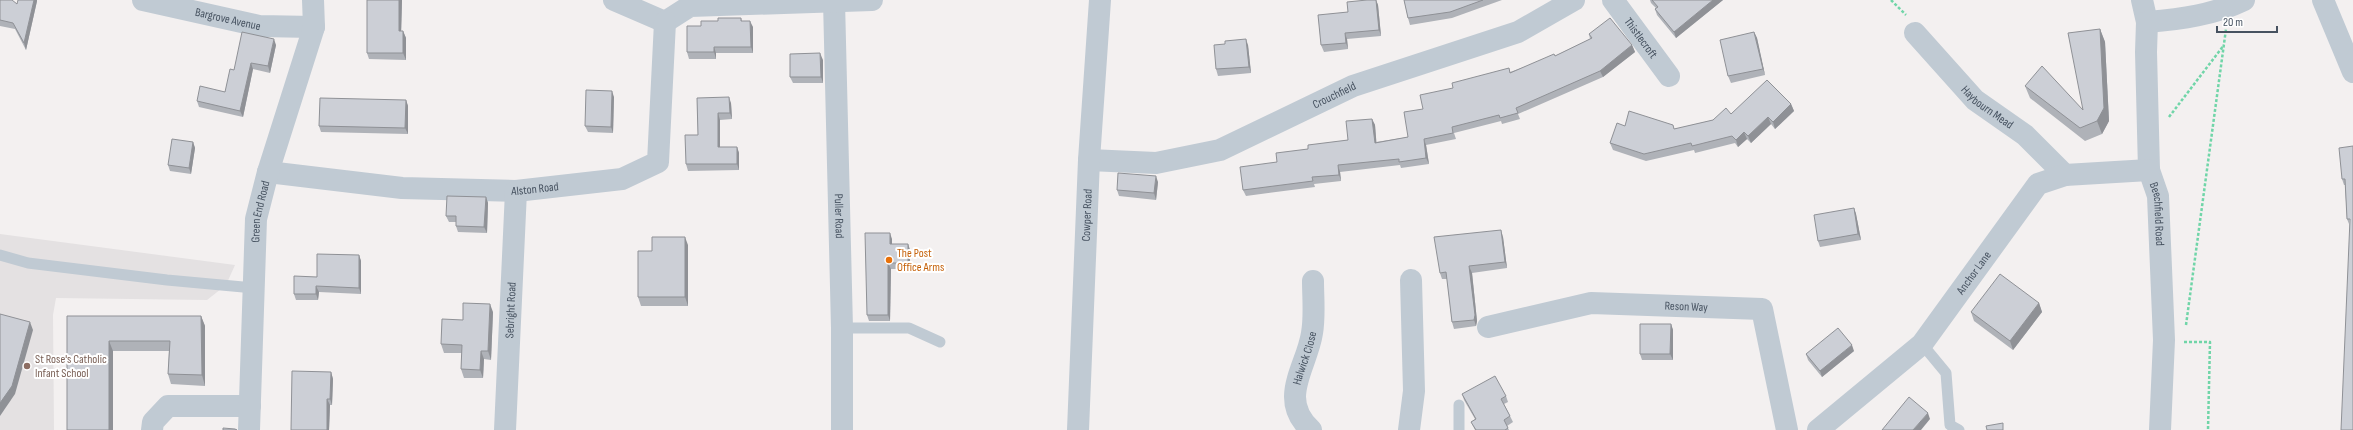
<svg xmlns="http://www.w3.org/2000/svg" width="2353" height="430" viewBox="0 0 2353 430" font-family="'Sofia Sans Condensed',sans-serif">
<rect width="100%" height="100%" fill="#f3f0f0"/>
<path fill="#e4e1e2" d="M 0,234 L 235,265 L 226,285 L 207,300 L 56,298 L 53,315 L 54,430 L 0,430 Z"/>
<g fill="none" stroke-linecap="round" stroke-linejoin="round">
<g stroke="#70d5a8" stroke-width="2.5" stroke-dasharray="3 2" stroke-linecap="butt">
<path d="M 1891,0 L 1906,15"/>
<path d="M 2169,117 L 2224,45"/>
<path d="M 2186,325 L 2226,29"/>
<path d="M 2184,342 L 2210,342 L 2208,430"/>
</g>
<g stroke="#c0cad3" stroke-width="11">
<path d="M 0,255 L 28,263 L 167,280 L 254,288"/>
<path d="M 842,328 L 909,328 L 940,342"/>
<path d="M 1922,344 L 1946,373 L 1950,425 L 1959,430"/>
<path d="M 1459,405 L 1459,430"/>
</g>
<g stroke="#c0cad3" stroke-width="22">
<path id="s1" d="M 143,0 L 259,26 L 314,27"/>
<path d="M 614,0 L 665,22"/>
<path id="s2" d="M 1613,0 L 1669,76"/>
<path d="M 2323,0 L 2353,72"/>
<path id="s3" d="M 834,1 L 842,328 L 842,430"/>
<path d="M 665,22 L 690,6 L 872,0"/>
<path id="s4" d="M 1915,33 L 1975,100 L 2025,135 L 2065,175"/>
<path id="s5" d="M 1089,160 L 1156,163 L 1220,150 L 1353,86 L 1518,32 L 1574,0"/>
<path id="s6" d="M 268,172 L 402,188 L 516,191 L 622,179 L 658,162 L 665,22"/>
<path id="s7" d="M 1488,327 L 1591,303 L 1762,309 L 1787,430"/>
<path d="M 152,430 L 153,422 L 168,406 L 250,406"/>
<path id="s8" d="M 249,430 L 256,219 L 268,172 L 314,27 L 313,0"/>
<path id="s9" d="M 505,430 L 516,191"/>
<path id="s10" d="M 1078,430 L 1089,160 L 1100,0"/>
<path id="s11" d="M 1311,430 C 1277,399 1307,367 1312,333 C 1315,316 1313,298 1313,281"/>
<path d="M 1409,430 L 1414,391 L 1411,280"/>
</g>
<g stroke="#c0cad3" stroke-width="22">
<path id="s12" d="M 2142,0 L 2147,22 L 2146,52 L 2149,170 L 2158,196 L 2164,340 L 2160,430"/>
<path d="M 2147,22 C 2182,19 2213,15 2244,0"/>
<path id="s13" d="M 1818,430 L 1922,344 L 2038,184 L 2065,175 L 2149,170"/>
</g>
</g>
<g fill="#afb2b8">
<path d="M 0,0 L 17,4 L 37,1 L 26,50 L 15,29 L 0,26 Z"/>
<path d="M 367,0 L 402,0 L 401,31 L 403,31 L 406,38 L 406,60 L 369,59 L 367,53 Z"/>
<path d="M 1376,0 L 1378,5 L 1381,36 L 1347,39 L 1348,49 L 1324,52 L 1321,45 L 1348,12 Z"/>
<path d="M 1404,0 L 1502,0 L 1452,18 L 1410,25 L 1408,18 Z"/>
<path d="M 1650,0 L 1723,0 L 1676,38 L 1657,15 L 1655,9 L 1656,8 L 1651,3 Z"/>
<path d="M 741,18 L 742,21 L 753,27 L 753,53 L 716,53 L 716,59 L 689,59 L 687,52 L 701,26 L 718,21 Z"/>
<path d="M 2100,29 L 2105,42 L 2109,121 L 2102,134 L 2085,141 L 2030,98 L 2025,86 L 2083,110 Z"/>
<path d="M 1754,32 L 1757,38 L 1765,75 L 1731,83 L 1728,76 Z"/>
<path d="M 1589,34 L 1632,45 L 1635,52 L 1603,77 L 1518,114 L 1520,119 L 1502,124 L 1501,121 L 1454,133 L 1456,139 L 1426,145 L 1429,164 L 1401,168 L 1400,165 L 1340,172 L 1341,181 L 1314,184 L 1315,187 L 1246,196 L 1243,190 L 1277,162 L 1308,149 L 1348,140 L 1372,119 L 1375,125 L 1376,142 L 1408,137 L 1423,109 L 1453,88 L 1509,68 L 1510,72 L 1555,56 L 1590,39 Z"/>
<path d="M 1225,44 L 1248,45 L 1251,73 L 1218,76 L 1216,69 Z"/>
<path d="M 276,45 L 270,73 L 253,69 L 243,117 L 199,107 L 197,101 L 225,92 L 234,70 Z"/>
<path d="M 823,60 L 823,83 L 793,83 L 790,77 Z"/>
<path d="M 614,97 L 613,133 L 588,132 L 585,126 Z"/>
<path d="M 697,98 L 731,103 L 732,119 L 720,120 L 720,147 L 737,147 L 739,153 L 739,170 L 688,171 L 686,164 L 698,135 Z"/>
<path d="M 406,100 L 408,106 L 408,134 L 321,132 L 319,126 Z"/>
<path d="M 1791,104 L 1794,111 L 1775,129 L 1771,124 L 1751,143 L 1747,139 L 1738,147 L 1735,143 L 1695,153 L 1694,150 L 1646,161 L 1613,150 L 1610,143 L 1625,126 L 1675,129 L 1713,120 L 1731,114 Z"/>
<path d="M 193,142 L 195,148 L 191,174 L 170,171 L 168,165 Z"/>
<path d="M 2353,146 L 2349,224 L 2347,219 L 2345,185 L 2344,185 L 2342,179 Z"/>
<path d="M 1158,182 L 1156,200 L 1119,196 L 1117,190 Z"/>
<path d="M 486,197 L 488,203 L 487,233 L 458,232 L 456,226 L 456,222 L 449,222 L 446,216 Z"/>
<path d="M 1854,208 L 1856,214 L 1861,240 L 1820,247 L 1818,241 Z"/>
<path d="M 1503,237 L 1507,268 L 1472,273 L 1477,321 L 1476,326 L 1454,329 L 1452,322 L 1447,279 L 1442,279 L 1440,273 Z"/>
<path d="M 892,239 L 892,244 L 908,244 L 910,250 L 910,269 L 891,269 L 890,321 L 869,321 L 867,315 Z"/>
<path d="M 688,245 L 688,306 L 641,306 L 638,297 L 652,251 Z"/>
<path d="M 359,255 L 361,261 L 361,294 L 319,292 L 318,300 L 296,300 L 294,294 L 317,277 Z"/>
<path d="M 2039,303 L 2042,312 L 2013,350 L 1974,321 L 1971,312 Z"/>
<path d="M 493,312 L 491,360 L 484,359 L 483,378 L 464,378 L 461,369 L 462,353 L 444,353 L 441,344 L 463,320 Z"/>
<path d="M 67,316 L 201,316 L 205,326 L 205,386 L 171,384 L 168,374 L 169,351 L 113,351 L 113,430 Z"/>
<path d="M 1671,324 L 1673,330 L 1673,360 L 1642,360 L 1640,354 Z"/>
<path d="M 1854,351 L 1822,377 L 1808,360 L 1806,354 Z"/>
<path d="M 331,372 L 333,379 L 332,405 L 330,405 L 329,430 L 291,430 Z"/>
<path d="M 1462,394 L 1506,396 L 1508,402 L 1504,404 L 1513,422 L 1507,426 L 1509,430 L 1475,430 L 1471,422 L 1475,419 L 1464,400 Z"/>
</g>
<g fill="#8f9196">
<path d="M 34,0 L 37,0 L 37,1 L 26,50 L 24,43 Z"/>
<path d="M 399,0 L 402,0 L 401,38 L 399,31 Z"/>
<path d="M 1376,0 L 1378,5 L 1381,36 L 1379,30 Z"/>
<path d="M 1713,0 L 1723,0 L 1676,38 L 1674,32 Z"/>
<path d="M 750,21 L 753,27 L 753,53 L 751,47 Z"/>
<path d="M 2100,29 L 2105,42 L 2109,121 L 2102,134 L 2097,121 Z"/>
<path d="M 403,31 L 406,38 L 406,60 L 403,53 Z"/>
<path d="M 1754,32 L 1757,38 L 1765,75 L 1763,69 Z"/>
<path d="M 1345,33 L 1347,39 L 1348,49 L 1346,43 Z"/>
<path d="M 274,39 L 276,45 L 270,73 L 268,66 Z"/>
<path d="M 1246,39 L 1248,45 L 1251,73 L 1249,67 Z"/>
<path d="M 1632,45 L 1635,52 L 1603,77 L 1600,71 Z"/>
<path d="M 714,47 L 716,53 L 716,59 L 714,52 Z"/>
<path d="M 820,53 L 823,60 L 823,83 L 821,77 Z"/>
<path d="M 251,63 L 253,69 L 243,117 L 240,111 Z"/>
<path d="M 612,91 L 614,97 L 613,133 L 611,127 Z"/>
<path d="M 729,97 L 731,103 L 732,119 L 730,113 Z"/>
<path d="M 406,100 L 408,106 L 408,134 L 405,128 Z"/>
<path d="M 1791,104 L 1794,111 L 1775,129 L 1773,122 Z"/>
<path d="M 718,113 L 720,120 L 720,153 L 718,147 Z"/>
<path d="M 1768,117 L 1771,124 L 1751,143 L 1748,136 Z"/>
<path d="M 1372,119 L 1375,125 L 1377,149 L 1375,143 Z"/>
<path d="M 1744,132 L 1747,139 L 1738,147 L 1736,140 Z"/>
<path d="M 1424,139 L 1426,145 L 1429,164 L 1426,158 Z"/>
<path d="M 193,142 L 195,148 L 191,174 L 189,168 Z"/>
<path d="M 737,147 L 739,153 L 739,170 L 737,164 Z"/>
<path d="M 1338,165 L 1340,172 L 1341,181 L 1339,175 Z"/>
<path d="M 1156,176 L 1158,182 L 1156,200 L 1154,193 Z"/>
<path d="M 486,197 L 488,203 L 487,233 L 484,227 Z"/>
<path d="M 1854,208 L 1856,214 L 1861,240 L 1858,234 Z"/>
<path d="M 1501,230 L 1503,237 L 1507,268 L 1505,262 Z"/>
<path d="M 890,233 L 892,239 L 892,250 L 890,244 Z"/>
<path d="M 685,237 L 688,245 L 688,306 L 685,297 Z"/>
<path d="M 908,244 L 910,250 L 910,269 L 908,263 Z"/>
<path d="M 359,255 L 361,261 L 361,294 L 359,288 Z"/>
<path d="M 888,263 L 891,269 L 890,321 L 888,315 Z"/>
<path d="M 1469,266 L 1472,273 L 1477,321 L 1476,326 L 1474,320 Z"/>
<path d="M 316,286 L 319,292 L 318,300 L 316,294 Z"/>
<path d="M 2039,303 L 2042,312 L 2013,350 L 2010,341 Z"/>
<path d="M 490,304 L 493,312 L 491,360 L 488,351 Z"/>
<path d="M 201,316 L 205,326 L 205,386 L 202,375 Z"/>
<path d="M 30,322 L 33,330 L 15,394 L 0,416 L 0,403 Z"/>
<path d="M 1671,324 L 1673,330 L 1673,360 L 1670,354 Z"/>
<path d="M 109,341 L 113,351 L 113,430 L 109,430 Z"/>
<path d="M 1852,345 L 1854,351 L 1822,377 L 1820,371 Z"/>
<path d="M 481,351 L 484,359 L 483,378 L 480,370 Z"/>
<path d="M 331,372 L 333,379 L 332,405 L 330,399 Z"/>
<path d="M 327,399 L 330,405 L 329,430 L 327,430 Z"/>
<path d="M 1928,413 L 1930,419 L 1921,430 L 1913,430 Z"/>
</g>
<g fill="#cccfd6" stroke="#8f9196">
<path d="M 0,0 L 12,0 L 17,4 L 18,0 L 34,0 L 24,43 L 13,23 L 0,20 Z"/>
<path d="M 367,0 L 399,0 L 399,31 L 403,31 L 403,53 L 367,53 Z"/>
<path d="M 1367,0 L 1376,0 L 1379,30 L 1345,33 L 1346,43 L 1321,45 L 1318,15 L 1348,12 L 1347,2 Z"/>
<path d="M 1404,0 L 1483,0 L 1450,12 L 1408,18 Z"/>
<path d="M 1652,0 L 1713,0 L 1674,32 L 1655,9 L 1658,7 Z"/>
<path d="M 718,18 L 741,18 L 741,21 L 750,21 L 751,47 L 714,47 L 714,52 L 687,52 L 687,26 L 701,26 L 701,21 L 718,21 Z"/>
<path d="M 1610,18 L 1632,45 L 1600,71 L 1516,108 L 1518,113 L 1500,118 L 1499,115 L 1452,127 L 1453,133 L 1424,139 L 1426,158 L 1399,162 L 1399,159 L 1338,165 L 1339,175 L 1312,177 L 1313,181 L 1243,190 L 1240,167 L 1277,162 L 1276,153 L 1308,149 L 1308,145 L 1348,140 L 1346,121 L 1372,119 L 1375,143 L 1408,137 L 1404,112 L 1423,109 L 1420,95 L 1453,88 L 1452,83 L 1509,68 L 1510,73 L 1554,54 L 1555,56 L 1592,38 L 1589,34 Z"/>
<path d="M 2100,29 L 2104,108 L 2097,121 L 2080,128 L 2025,86 L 2042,66 L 2083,110 L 2068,33 Z"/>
<path d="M 242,32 L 274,39 L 268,66 L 251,63 L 240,111 L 197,101 L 200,86 L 225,92 L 230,69 L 234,70 Z"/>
<path d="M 1754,32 L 1763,69 L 1728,76 L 1720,40 Z"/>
<path d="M 1246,39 L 1249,67 L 1216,69 L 1214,45 L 1225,44 L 1225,41 Z"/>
<path d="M 820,53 L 821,77 L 790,77 L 790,54 Z"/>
<path d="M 1767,80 L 1791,104 L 1773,122 L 1768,117 L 1748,136 L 1744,132 L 1736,140 L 1732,136 L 1692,146 L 1691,143 L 1644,154 L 1610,143 L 1617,123 L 1625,126 L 1629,111 L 1673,125 L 1674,129 L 1713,120 L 1726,108 L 1731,114 Z"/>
<path d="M 586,90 L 612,91 L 611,127 L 585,126 Z"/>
<path d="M 729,97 L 730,113 L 718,113 L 718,147 L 737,147 L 737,164 L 686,164 L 685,135 L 698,135 L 697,98 Z"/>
<path d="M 320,98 L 406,100 L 405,128 L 319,126 Z"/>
<path d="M 172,139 L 193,142 L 189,168 L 168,165 Z"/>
<path d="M 2353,146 L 2353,430 L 2341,430 L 2350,219 L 2347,219 L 2345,179 L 2342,179 L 2339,148 Z"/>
<path d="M 1118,173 L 1156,176 L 1154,193 L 1117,190 Z"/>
<path d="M 447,196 L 486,197 L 484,227 L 456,226 L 456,216 L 446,216 Z"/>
<path d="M 1854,208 L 1858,234 L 1818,241 L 1814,215 Z"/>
<path d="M 1501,230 L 1505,262 L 1469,266 L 1475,315 L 1474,320 L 1452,322 L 1446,272 L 1440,273 L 1434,237 Z"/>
<path d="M 865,233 L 890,233 L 890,244 L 908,244 L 908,263 L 888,263 L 888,315 L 867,315 Z"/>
<path d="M 652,237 L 685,237 L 685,297 L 638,297 L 638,251 L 652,251 Z"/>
<path d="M 317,254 L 359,255 L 359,288 L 316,286 L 316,294 L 294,294 L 294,276 L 317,277 Z"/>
<path d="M 2000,274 L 2039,303 L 2010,341 L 1971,312 Z"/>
<path d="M 463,303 L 490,304 L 488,351 L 481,351 L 480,370 L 461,369 L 462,345 L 441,344 L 442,319 L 463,320 Z"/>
<path d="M 0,314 L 30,322 L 12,386 L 0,403 Z"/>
<path d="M 67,316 L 201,316 L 202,375 L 168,374 L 170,341 L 109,341 L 109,430 L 67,430 Z"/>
<path d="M 1640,324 L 1671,324 L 1670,354 L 1640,354 Z"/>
<path d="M 1838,328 L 1852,345 L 1820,371 L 1806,354 Z"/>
<path d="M 292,371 L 331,372 L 330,399 L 327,399 L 327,430 L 291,430 Z"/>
<path d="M 1495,376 L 1506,396 L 1501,399 L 1510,416 L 1504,420 L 1508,428 L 1505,430 L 1476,430 L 1471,422 L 1476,419 L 1462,394 Z"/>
<path d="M 1909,397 L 1928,413 L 1913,430 L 1882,430 Z"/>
<path d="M 2003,423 L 2003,430 L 1987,430 L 1986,426 Z"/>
<path d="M 223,428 L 235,429 L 237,430 L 223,430 Z"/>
</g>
<circle fill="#e8710a" stroke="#fff" stroke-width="1.5" cx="889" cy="260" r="4"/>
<circle fill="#8d6e63" stroke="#fff" stroke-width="1.5" cx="27" cy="366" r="4"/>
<g text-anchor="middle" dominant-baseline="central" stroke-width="4" stroke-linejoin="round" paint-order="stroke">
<g font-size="12" fill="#465260" stroke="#fff">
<text stroke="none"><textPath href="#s1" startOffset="87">Bargrove Avenue</textPath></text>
<text stroke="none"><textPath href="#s2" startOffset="47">Thistlecroft</textPath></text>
<text stroke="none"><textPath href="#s5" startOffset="259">Crouchfield</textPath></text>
<text stroke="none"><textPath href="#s4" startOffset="104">Haybourn Mead</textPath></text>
<text stroke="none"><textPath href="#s6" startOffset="268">Alston Road</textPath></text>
<text stroke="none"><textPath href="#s8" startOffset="219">Green End Road</textPath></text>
<text stroke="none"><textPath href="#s12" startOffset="216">Beechfield Road</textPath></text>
<text stroke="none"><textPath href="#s3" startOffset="215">Puller Road</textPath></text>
<text stroke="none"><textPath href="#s10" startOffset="215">Cowper Road</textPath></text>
<text stroke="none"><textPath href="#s13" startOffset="223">Anchor Lane</textPath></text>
<text stroke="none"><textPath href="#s7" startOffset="201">Reson Way</textPath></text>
<text stroke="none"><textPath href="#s9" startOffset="120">Sebright Road</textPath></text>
<text stroke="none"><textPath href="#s11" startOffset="78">Halwick Close</textPath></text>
</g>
<g font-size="12" fill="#c56008" stroke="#fff" text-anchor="start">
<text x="897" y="253">The Post<tspan x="897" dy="14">Office Arms</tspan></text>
</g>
<g font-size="12" fill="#785e54" stroke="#fff" text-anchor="start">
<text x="35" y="359">St Rose's Catholic<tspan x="35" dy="14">Infant School</tspan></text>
</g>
</g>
<path d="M2217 26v6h60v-6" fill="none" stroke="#465260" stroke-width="2"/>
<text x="2223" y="26" font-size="12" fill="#465260" stroke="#ffffff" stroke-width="3" paint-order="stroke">20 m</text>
</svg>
